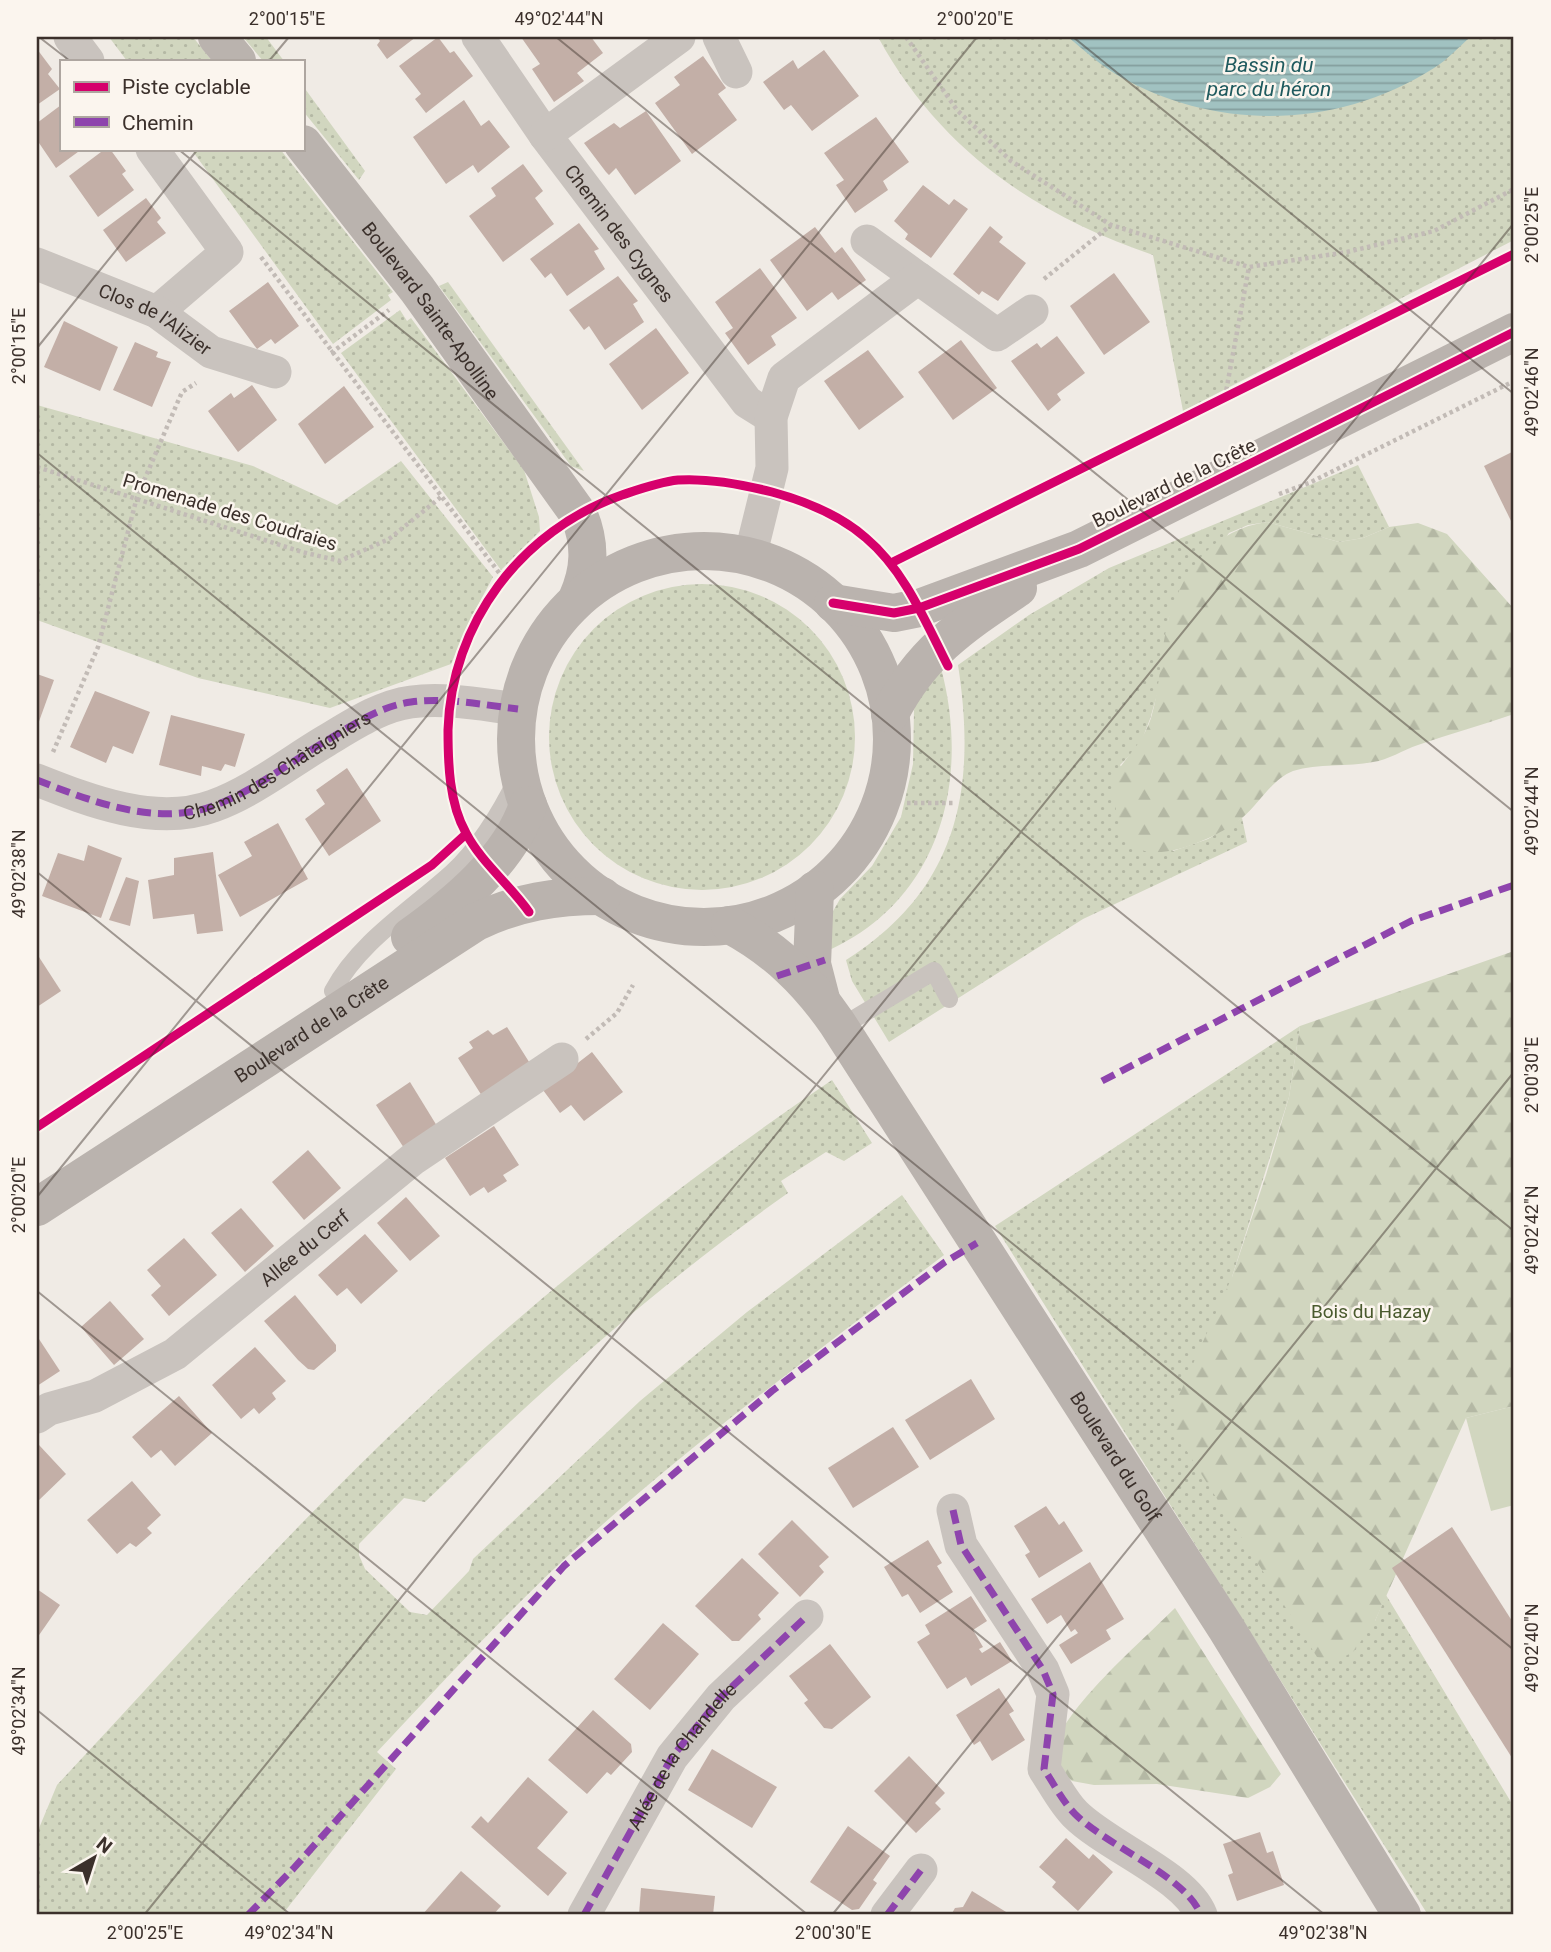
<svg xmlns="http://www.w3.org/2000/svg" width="1551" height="1952" viewBox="0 0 1551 1952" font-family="Roboto,sans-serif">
<defs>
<pattern id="green-dots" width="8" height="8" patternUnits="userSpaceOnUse" patternTransform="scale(1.75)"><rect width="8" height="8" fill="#d1d6bf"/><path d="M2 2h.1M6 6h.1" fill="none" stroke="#b4b8a4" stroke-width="1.8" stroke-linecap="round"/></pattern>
<pattern id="forest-firs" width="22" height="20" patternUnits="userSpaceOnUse" patternTransform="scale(1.75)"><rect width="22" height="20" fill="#d1d6bf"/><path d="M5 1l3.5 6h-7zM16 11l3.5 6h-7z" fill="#b4b8a4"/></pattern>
<pattern id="water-rules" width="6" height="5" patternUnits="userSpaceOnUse" patternTransform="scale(1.75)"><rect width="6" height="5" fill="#a1c2c1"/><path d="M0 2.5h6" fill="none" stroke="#849e9d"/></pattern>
</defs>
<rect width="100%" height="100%" fill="#f0ebe5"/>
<g fill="url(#green-dots)">
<path d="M 109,37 L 193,37 L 212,61 L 127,61 Z"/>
<path d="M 243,37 L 266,37 L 284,61 L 263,61 Z"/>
<path d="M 878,37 L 1514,37 L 1514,240 L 1183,411 L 1153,255 C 1034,214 940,150 878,37 Z"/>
<path d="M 303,86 L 365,171 L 359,180 L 303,111 Z"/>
<path d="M 191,149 L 280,149 L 393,292 L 388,295 L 391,300 L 333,344 Z"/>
<path d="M 448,282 L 584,471 L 571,466 L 439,286 Z"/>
<path d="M 400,310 L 407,321 L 411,318 L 524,470 L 539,517 L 540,531 L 501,570 L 341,353 Z"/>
<path d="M 37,405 L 253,466 L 337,505 L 401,461 L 493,577 L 469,622 L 451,664 L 330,708 L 198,678 L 37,620 Z"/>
<path d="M 1358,465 L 1389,527 L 1363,538 L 1339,542 L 1267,522 L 1248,525 L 1229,533 L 1169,617 L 1159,688 L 1150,719 L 1140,745 L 1120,765 L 1173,851 L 1208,839 L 1242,818 L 1247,842 L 1083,919 L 889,1042 L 852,981 L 846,960 C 959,889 977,788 958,665 L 1029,615 L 1109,568 Z"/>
<circle cx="702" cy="737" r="153"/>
<path d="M 941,668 C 971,781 940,902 825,952 L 832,913 L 840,899 L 872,866 L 901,817 L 913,764 L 914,710 L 918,694 Z"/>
<path d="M 1300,1026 L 1289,1097 L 1232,1277 L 1375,1621 L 1386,1595 L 1514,1807 L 1514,1915 L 1428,1915 L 995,1226 Z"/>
<path d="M 832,1080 L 872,1143 L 844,1161 L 826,1152 L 781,1181 L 788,1193 C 657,1285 541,1391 425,1502 L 404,1498 L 359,1544 L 359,1555 L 365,1569 L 410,1612 L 427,1615 L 469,1571 L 473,1559 L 640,1401 L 747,1312 L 902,1195 L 944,1255 C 821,1349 696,1439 582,1543 C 510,1608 444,1681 377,1752 L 396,1769 L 282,1915 L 37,1915 L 37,1833 L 57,1785 C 176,1658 292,1526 419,1408 C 548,1287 686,1179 832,1080 Z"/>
</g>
<g fill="url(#forest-firs)">
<path d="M 1267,522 L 1339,542 L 1363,538 L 1389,527 L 1418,523 L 1447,534 L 1514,609 L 1514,714 C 1482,725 1450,734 1418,745 C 1403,750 1388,760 1373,762 C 1348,767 1318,763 1293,771 C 1272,779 1259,804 1242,818 C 1220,836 1154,868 1130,843 C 1115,827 1114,798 1114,777 C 1126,756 1143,743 1151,718 C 1161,685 1160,650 1169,617 C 1184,568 1215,529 1267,522 Z"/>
<path d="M 1514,951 L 1514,1406 L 1466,1418 L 1375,1621 L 1354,1651 L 1334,1663 L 1317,1657 L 1176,1434 L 1175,1404 L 1232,1277 L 1266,1175 L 1289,1097 L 1300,1026 Z"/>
<path d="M 1175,1608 L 1281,1774 L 1270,1787 L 1248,1798 L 1157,1784 L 1094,1785 L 1072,1781 C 1062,1772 1051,1758 1056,1743 C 1070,1703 1143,1640 1175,1608 Z"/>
</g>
<path fill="#d1d6bf" d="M 1514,1406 L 1514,1505 L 1491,1511 L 1466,1418 Z"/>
<path fill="url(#water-rules)" d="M 1068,37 L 1470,37 C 1459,47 1447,60 1434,68 C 1338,129 1217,132 1119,76 C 1101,66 1084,50 1068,37 Z"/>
<g fill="#c3afa7">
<path d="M 377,37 L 416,37 L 387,59 L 377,45 L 380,41 Z"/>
<path d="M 438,37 L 450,53 L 454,51 L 473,76 L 426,113 L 415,99 L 421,94 L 399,66 Z"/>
<path d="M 521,37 L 591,37 L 603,53 L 577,73 L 584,81 L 554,102 L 532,69 L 540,64 Z"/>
<path d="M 37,49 L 52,69 L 48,74 L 60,89 L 37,105 Z"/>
<path d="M 824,50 L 859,96 L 812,131 L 791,105 L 784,110 L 763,82 L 793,60 L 798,69 Z"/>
<path d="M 703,56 L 726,88 L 718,94 L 737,120 L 692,154 L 655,103 L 680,85 L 674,77 Z"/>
<path d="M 464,100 L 481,126 L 489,120 L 510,147 L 478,173 L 473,165 L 446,184 L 413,137 Z"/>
<path d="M 61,105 L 61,149 L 82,149 L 56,168 L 37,140 L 37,123 Z"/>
<path d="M 646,111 L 681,161 L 635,195 L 616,168 L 609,175 L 606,172 L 584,143 L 614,123 L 620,128 Z"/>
<path d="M 876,117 L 909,162 L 883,181 L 888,190 L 855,213 L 836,185 L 844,180 L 824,153 Z"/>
<path d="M 105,149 L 110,149 L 126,171 L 122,174 L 134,190 L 98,217 L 69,176 Z"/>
<path d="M 523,164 L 543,191 L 535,198 L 554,224 L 503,262 L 469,216 L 496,196 L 491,188 Z"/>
<path d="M 923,185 L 949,205 L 954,199 L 968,209 L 931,258 L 905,239 L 908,234 L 894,221 Z"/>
<path d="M 146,198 L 161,218 L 157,222 L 166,233 L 126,262 L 103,230 Z"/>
<path d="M 579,223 L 599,249 L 594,251 L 605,269 L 567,296 L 551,273 L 545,278 L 530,259 Z"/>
<path d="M 990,226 L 1003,237 L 999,242 L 1026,263 L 998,301 L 982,291 L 979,295 L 953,274 Z"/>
<path d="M 815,227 L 835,253 L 842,247 L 866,280 L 838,300 L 832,292 L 807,311 L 770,260 Z"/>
<path d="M 760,268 L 797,318 L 771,336 L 776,345 L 748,365 L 725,333 L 733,328 L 715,302 Z"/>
<path d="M 1114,273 L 1150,322 L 1104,355 L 1070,306 Z"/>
<path d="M 618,276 L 638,301 L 633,304 L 644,322 L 605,350 L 589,326 L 584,330 L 569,310 Z"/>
<path d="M 268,282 L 299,326 L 275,344 L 271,339 L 257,349 L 229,311 Z"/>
<path d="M 64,321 L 118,347 L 100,391 L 44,367 Z"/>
<path d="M 656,328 L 689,373 L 642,410 L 609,364 Z"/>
<path d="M 1057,336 L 1085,373 L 1057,394 L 1061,400 L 1048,411 L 1011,361 L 1037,343 L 1041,348 Z"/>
<path d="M 961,340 L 997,388 L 953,420 L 918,372 Z"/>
<path d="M 135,342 L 158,352 L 156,357 L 171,362 L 152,407 L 113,390 Z"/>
<path d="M 868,350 L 904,397 L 859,430 L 824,381 Z"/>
<path d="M 252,385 L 277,420 L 238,452 L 208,411 L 231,393 L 234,398 Z"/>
<path d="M 344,386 L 374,427 L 325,464 L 298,424 Z"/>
<path d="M 1514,451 L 1514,527 L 1484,466 Z"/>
<path d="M 37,674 L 54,680 L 37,727 Z"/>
<path d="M 95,691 L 150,712 L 133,754 L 113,746 L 106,763 L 70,747 Z"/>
<path d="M 171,715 L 245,734 L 235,767 L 225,764 L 221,771 L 202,766 L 201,776 L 159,765 Z"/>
<path d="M 347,768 L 381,821 L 329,856 L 305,819 L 325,804 L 316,790 Z"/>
<path d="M 278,823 L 308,879 L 240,917 L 218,875 L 252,856 L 244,842 Z"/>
<path d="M 88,845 L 122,858 L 101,918 L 42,896 L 58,853 L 84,861 Z"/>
<path d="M 213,852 L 223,931 L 197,934 L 194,914 L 153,919 L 148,880 L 174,875 L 174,858 Z"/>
<path d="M 126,877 L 139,881 L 130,926 L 109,920 Z"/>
<path d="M 37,954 L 61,991 L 37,1007 Z"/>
<path d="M 507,1027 L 531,1065 L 482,1096 L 458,1058 L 473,1048 L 469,1042 L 488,1030 L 493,1035 Z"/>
<path d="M 592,1052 L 623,1092 L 584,1121 L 571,1105 L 560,1113 L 543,1090 Z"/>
<path d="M 410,1082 L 437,1126 L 404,1148 L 376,1105 Z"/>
<path d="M 494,1126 L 519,1165 L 503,1175 L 507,1181 L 488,1193 L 484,1187 L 470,1196 L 445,1158 Z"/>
<path d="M 308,1150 L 341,1188 L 304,1220 L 272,1182 Z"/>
<path d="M 406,1197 L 440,1236 L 410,1261 L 377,1223 Z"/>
<path d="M 241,1208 L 274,1246 L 245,1272 L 211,1233 Z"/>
<path d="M 365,1234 L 398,1271 L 361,1304 L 347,1288 L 337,1296 L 318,1275 Z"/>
<path d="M 184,1238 L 217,1275 L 169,1316 L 151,1295 L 161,1286 L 147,1270 Z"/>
<path d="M 295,1295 L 336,1345 L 336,1351 L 314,1370 L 308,1369 L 298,1360 L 264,1321 Z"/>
<path d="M 110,1301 L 144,1339 L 114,1365 L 81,1327 Z"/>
<path d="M 37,1336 L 60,1371 L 37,1386 Z"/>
<path d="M 255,1347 L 286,1381 L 272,1393 L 276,1399 L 259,1414 L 254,1408 L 241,1419 L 212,1385 Z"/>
<path d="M 971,1379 L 995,1419 L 930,1460 L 905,1420 Z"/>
<path d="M 179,1396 L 212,1433 L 175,1466 L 161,1450 L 151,1458 L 132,1437 Z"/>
<path d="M 893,1427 L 919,1467 L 853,1508 L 828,1468 Z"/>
<path d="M 39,1445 L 66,1474 L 37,1502 L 37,1447 Z"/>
<path d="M 132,1481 L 161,1515 L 147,1528 L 152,1533 L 136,1547 L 130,1543 L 117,1554 L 87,1520 Z"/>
<path d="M 1046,1506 L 1059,1525 L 1064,1521 L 1083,1551 L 1039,1578 L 1025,1555 L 1030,1552 L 1014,1526 Z"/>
<path d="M 792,1520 L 829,1557 L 819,1566 L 824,1572 L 800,1597 L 758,1554 Z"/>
<path d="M 1452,1527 L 1514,1624 L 1514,1761 L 1392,1568 Z"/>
<path d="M 928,1540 L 942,1563 L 937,1566 L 953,1592 L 920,1613 L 908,1594 L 902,1597 L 884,1567 Z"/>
<path d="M 742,1558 L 779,1593 L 758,1615 L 761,1619 L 739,1641 L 732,1641 L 695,1606 Z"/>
<path d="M 1090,1562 L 1124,1619 L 1106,1630 L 1111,1639 L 1071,1664 L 1059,1645 L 1078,1633 L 1075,1629 L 1071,1632 L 1061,1615 L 1047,1624 L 1031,1599 Z"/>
<path d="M 37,1589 L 60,1605 L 37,1638 Z"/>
<path d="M 971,1596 L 987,1621 L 973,1630 L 983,1647 L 979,1649 L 982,1653 L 1000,1642 L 1012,1661 L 971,1686 L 966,1677 L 947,1689 L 917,1642 L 930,1634 L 925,1625 Z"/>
<path d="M 663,1623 L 699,1654 L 650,1710 L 614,1679 Z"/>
<path d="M 830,1644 L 871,1697 L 832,1729 L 824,1728 L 804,1703 L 808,1700 L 789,1676 Z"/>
<path d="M 999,1688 L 1014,1711 L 1009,1714 L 1025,1740 L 992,1761 L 980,1741 L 974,1745 L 956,1715 Z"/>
<path d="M 593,1710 L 631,1744 L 632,1752 L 611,1775 L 607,1772 L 587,1794 L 548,1760 Z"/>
<path d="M 712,1749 L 777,1787 L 752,1828 L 688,1790 Z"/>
<path d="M 909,1756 L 945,1793 L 935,1803 L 941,1809 L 916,1833 L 874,1791 Z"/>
<path d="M 528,1777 L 568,1812 L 537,1848 L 567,1873 L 548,1896 L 471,1827 L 481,1816 L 488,1823 Z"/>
<path d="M 848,1826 L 890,1856 L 873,1880 L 877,1883 L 859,1909 L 852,1910 L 810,1882 Z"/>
<path d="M 1260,1832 L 1267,1853 L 1273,1851 L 1284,1885 L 1237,1901 L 1228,1875 L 1233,1873 L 1223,1844 Z"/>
<path d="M 1066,1838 L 1089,1859 L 1093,1854 L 1113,1872 L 1078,1911 L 1052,1887 L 1056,1882 L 1039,1867 Z"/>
<path d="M 461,1871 L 501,1906 L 493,1915 L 422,1915 Z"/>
<path d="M 641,1888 L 715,1896 L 713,1915 L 639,1915 Z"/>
<path d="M 972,1891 L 1011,1915 L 951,1915 L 955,1908 L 963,1907 Z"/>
</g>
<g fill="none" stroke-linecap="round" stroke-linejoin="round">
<g stroke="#c2bbb6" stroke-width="4.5" stroke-dasharray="3.5 3.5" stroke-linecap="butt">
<path d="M 906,37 L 957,110 L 1011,161 L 1111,225 L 1249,267 L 1347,252 L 1434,231 L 1514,189"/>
<path d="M 261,257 L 503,578"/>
<path d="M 1044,279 L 1111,225"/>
<path d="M 331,353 L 389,310"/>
<path d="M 1225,397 L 1249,267"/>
<path d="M 37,467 L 302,552 L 340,561 L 389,539 L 441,497"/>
<path d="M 1279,494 L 1309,483 L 1514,381"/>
<path d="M 53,752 L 98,647 L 137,497 L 182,392 L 196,383"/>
<path d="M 907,803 L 953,803"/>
<path d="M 586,1039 L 617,1013 L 633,985"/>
</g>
<g stroke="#c9c3be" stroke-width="18">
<path d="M 333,991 C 359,942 411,910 452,873 C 481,846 502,810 519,775"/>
<path d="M 839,1028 L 934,971 L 949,999"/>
</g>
<g stroke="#c9c3be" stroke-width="33">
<path d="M 70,37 L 88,61"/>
<path id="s1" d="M 478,37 L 545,135 L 747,402 L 771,417"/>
<path d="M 719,37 L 736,72"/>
<path d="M 545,135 L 679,37"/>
<path d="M 152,149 L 227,252 L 157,312"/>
<path d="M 867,241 L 918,278"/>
<path id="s2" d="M 37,264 L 157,312 L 211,352 L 275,372"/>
<path d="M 750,557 L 772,468 L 771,417 L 784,378 L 918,278 L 997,335 L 1032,311"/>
<path d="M 37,780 C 90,801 156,827 213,806 C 252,792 289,763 324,742 C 351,726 380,706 411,702 C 445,697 484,705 518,709"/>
<path id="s3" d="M 37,1417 L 49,1409 L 95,1396 L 175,1354 L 413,1159 L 562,1059"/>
<path d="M 953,1510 L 961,1545 L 1043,1670 L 1053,1694 L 1044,1769 C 1054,1784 1063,1802 1075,1814 C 1108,1847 1186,1876 1201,1915"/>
<path d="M 584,1915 L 672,1757 L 721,1697 L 807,1616"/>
<path d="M 887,1915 L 921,1870"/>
</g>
<g stroke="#bab3ae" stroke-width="38">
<path d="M 217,37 L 237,61"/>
<path id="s4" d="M 303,144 L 417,289 L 579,515 C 591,544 590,570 577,599"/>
<circle cx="704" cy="739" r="188"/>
<path d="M 833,603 L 894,613 L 919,608 L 1079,549 L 1514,332"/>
<path d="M 890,714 C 921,652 963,625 1018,588"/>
<path d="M 815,890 L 812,964 L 821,999"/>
<path id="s5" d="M 730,925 C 775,949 808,981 837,1023 L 1226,1628 L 1402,1915"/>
<path d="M 410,937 C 456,904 510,860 528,805"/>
<path id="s6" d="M 37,1207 L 476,922 C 518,902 555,896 602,896"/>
</g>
<g stroke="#8e44ad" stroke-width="7" stroke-dasharray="14 7" stroke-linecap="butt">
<path id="s7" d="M 37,780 C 90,801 156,827 213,806 C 252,792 289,763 324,742 C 351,726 380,706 411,702 C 445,697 484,705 518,709"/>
<path d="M 777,976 L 825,960"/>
<path d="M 1102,1081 L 1411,921 L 1514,885"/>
<path d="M 953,1510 L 961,1545 L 1043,1670 L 1053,1694 L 1044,1769 C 1054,1784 1063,1802 1075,1814 C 1108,1847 1186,1876 1201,1915"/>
<path d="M 248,1915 L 293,1869 L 564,1566 L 772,1391 L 945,1262 L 977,1243"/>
<path id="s8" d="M 584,1915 L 672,1757 L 721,1697 L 807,1616"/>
<path d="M 887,1915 L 921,1870"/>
</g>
<g stroke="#fbf5ee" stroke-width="13">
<g id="cycleway">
<path d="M 891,563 L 1514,254"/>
<path d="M 833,603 L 894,613 L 919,608 L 1079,549 L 1514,332"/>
<path d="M 529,912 C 510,885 481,862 466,833 C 449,803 448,763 448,730 C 451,624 521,530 622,495 C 640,489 659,482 678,480 C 710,478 741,484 772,492 C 805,501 840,515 866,538 C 905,571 925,621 948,666"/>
<path d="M 37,1127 L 432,865 L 466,834"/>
</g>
</g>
<use href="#cycleway" stroke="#d6006c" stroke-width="9"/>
</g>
<path fill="none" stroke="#3b302b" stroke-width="2" stroke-opacity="0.45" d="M 39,37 L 70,61M 556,37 L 1514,812M 1073,37 L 1514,394M 269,61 L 289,37M 178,149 L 1514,1231M 37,348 L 198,149M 37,453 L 1514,1650M 37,872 L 1325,1915M 37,1197 L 977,37M 37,1291 L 808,1915M 37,1710 L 291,1915M 144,1915 L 1514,223M 832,1915 L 1514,1072"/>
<g text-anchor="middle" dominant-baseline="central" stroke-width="5" stroke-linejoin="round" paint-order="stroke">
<g font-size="19" fill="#3b302b" stroke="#fbf5ee">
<text stroke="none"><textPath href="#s1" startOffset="242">Chemin des Cygnes</textPath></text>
<text stroke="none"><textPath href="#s4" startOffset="210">Boulevard Sainte-Apolline</textPath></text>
<text stroke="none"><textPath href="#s2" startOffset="131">Clos de l'Alizier</textPath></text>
<text transform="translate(1174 483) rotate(-26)">Boulevard de la Crête</text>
<text transform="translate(230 512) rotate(17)">Promenade des Coudraies</text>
<text stroke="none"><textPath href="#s7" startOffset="257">Chemin des Châtaigniers</textPath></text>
<text stroke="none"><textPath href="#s6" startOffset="327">Boulevard de la Crête</textPath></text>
<text stroke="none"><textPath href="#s3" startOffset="320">Allée du Cerf</textPath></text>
<text stroke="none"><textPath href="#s5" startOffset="662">Boulevard du Golf</textPath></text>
<text stroke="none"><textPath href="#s8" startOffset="187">Allée de la Chandelle</textPath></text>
</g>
<g font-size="19" fill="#4a5a2e" stroke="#fbf5ee">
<text x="1371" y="1311">Bois du Hazay</text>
</g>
<g font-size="21" font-style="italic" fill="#1f5a5e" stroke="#fbf5ee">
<text x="1269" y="65">Bassin du<tspan x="1269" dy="24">parc du héron</tspan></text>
</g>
</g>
<rect width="1551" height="1952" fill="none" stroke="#fbf5ee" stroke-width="77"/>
<rect x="60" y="60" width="245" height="91" fill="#fbf5ee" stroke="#aea6a0" stroke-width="2"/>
<rect x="74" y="82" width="35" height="10" fill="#d6006c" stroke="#aea6a0" stroke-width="2"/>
<text x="122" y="94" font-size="21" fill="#3b302b">Piste cyclable</text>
<rect x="74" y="117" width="35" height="10" fill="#8e44ad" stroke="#aea6a0" stroke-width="2"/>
<text x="122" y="130" font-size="21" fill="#3b302b">Chemin</text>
<g transform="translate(94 1858) rotate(39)" stroke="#fbf5ee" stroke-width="5" paint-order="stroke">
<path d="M0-5L12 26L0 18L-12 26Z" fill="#3b302b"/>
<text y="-10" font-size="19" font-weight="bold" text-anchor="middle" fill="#3b302b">N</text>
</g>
<rect x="38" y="38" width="1474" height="1875" fill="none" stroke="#3b302b" stroke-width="2.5"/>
<g font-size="18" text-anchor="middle" fill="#3b302b">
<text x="287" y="25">2°00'15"E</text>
<text x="559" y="25">49°02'44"N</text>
<text x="975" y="25">2°00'20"E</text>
<text transform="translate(1532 225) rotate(-90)" y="6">2°00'25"E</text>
<text transform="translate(19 346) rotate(-90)" y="6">2°00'15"E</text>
<text transform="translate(1532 392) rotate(-90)" y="6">49°02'46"N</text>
<text transform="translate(1532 811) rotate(-90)" y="6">49°02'44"N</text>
<text transform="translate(19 874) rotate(-90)" y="6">49°02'38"N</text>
<text transform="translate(1532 1075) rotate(-90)" y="6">2°00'30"E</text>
<text transform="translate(19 1195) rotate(-90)" y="6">2°00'20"E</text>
<text transform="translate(1532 1230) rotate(-90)" y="6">49°02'42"N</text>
<text transform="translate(1532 1648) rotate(-90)" y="6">49°02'40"N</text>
<text transform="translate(19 1711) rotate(-90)" y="6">49°02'34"N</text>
<text x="145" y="1939">2°00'25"E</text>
<text x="289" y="1939">49°02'34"N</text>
<text x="833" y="1939">2°00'30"E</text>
<text x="1323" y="1939">49°02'38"N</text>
</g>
</svg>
